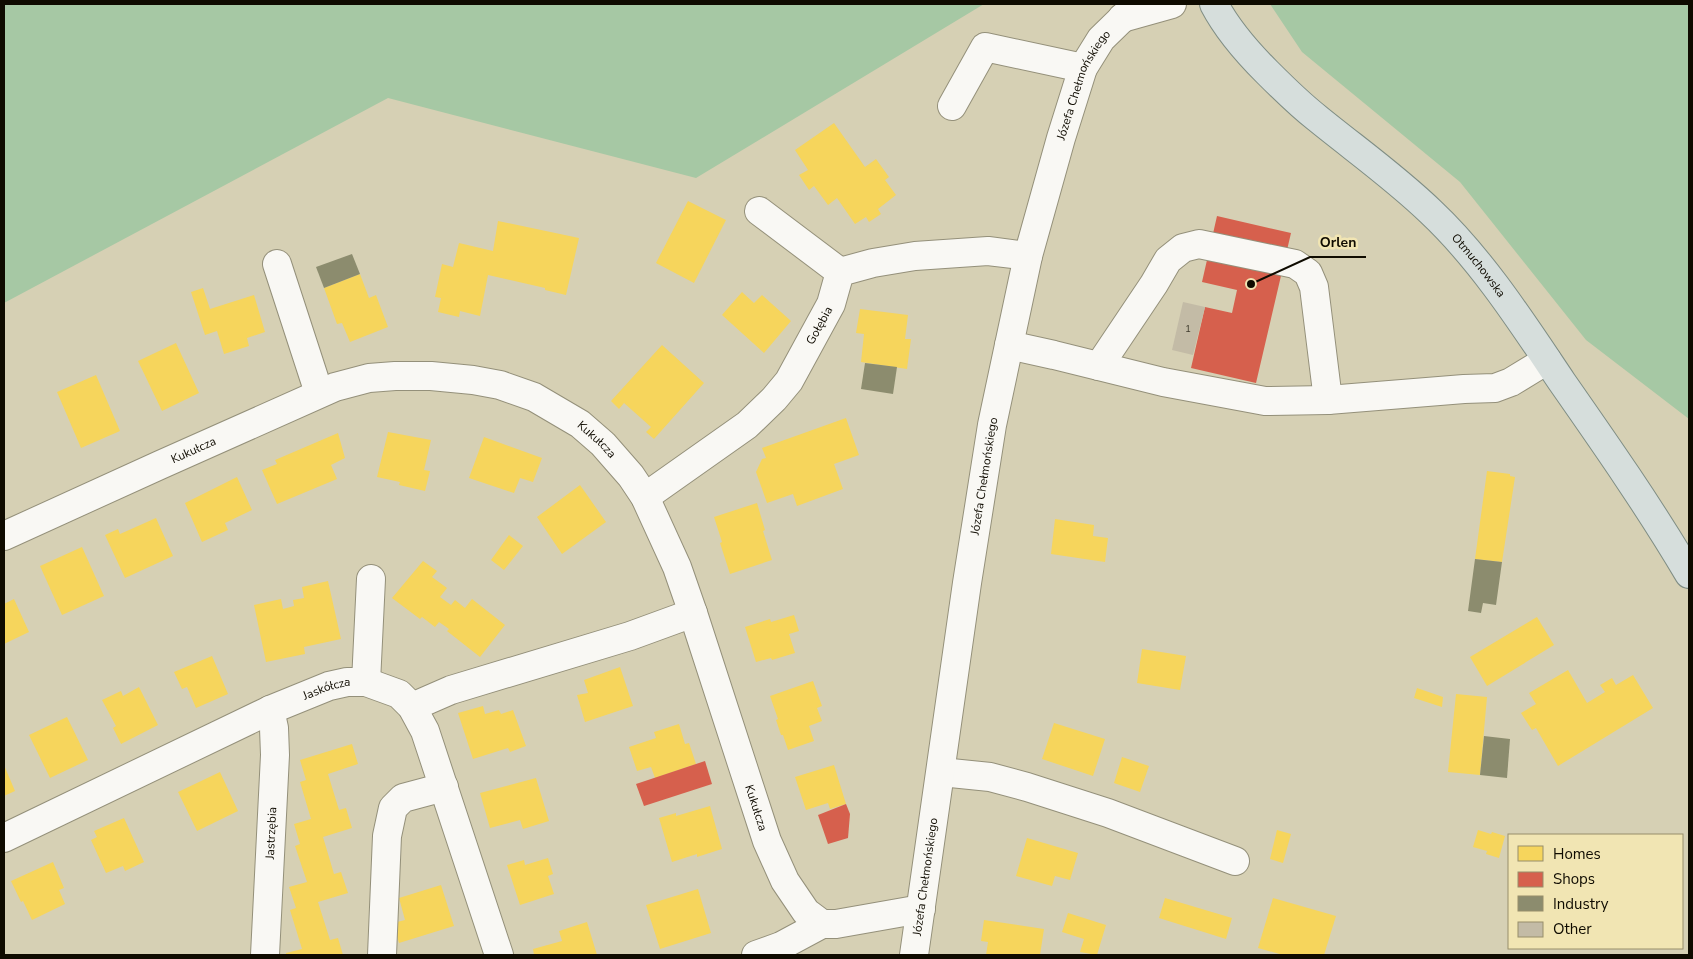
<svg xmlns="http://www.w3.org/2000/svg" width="1693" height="959" viewBox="0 0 1693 959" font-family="'Nunito Sans',sans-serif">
<rect width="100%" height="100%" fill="#d6d0b4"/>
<g fill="#a6c8a4">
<path d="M 4,4 L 984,4 L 696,178 L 388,98 L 4,303 Z"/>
<path d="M 1270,4 L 1689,4 L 1689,419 L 1586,340 L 1460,182 L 1302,52 Z"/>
</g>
<g fill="#f6d55c">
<path d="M 834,123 L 865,167 L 876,159 L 889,177 L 885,180 L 896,195 L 878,209 L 881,214 L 869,222 L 866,217 L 855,224 L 837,198 L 828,205 L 814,186 L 809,190 L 799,175 L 808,170 L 795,150 Z"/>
<path d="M 688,201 L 726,220 L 694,283 L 656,263 Z"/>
<path d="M 498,221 L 579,238 L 566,295 L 545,290 L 545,288 L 488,275 L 480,316 L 460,311 L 459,317 L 438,312 L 441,298 L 435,297 L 442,264 L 453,267 L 459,243 L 493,251 Z"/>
<path d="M 360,274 L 369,298 L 376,295 L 388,327 L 350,342 L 342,323 L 337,324 L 324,288 Z"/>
<path d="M 203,288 L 210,309 L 254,295 L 265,332 L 247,338 L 249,346 L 224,354 L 217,331 L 205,335 L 191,292 Z"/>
<path d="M 742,292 L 754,303 L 762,295 L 791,321 L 764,353 L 722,315 Z"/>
<path d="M 860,309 L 908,315 L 905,339 L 911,339 L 907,369 L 861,362 L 864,334 L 856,333 Z"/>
<path d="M 176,343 L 199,393 L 162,411 L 138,361 Z"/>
<path d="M 662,345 L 704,383 L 654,439 L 646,432 L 651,427 L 624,403 L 619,409 L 611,401 Z"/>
<path d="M 96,375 L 120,431 L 81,448 L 57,392 Z"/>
<path d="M 846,418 L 859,455 L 834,464 L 843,489 L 797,506 L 793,494 L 767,503 L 756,472 L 762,459 L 766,458 L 762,448 Z"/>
<path d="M 388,432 L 431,440 L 424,470 L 430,471 L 425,491 L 399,485 L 400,482 L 377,477 Z"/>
<path d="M 338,433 L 345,458 L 331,465 L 337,479 L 277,504 L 262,470 L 277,464 L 275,460 Z"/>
<path d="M 484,437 L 542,458 L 533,482 L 520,478 L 514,493 L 469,478 Z"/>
<path d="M 1487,471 L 1510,474 L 1510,476 L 1515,477 L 1502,562 L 1475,559 Z"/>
<path d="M 237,477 L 252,510 L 225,523 L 228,530 L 202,542 L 185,503 Z"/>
<path d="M 580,485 L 606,522 L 562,554 L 537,517 Z"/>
<path d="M 757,503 L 765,530 L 763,531 L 772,560 L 730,574 L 720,543 L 722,542 L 714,517 Z"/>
<path d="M 156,518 L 173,556 L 125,578 L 105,535 L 118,529 L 120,534 Z"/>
<path d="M 1055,519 L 1094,525 L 1093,536 L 1108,538 L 1105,562 L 1051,554 Z"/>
<path d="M 509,535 L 523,546 L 504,570 L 491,560 Z"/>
<path d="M 82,547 L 104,596 L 62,615 L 40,566 Z"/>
<path d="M 423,561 L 437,571 L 432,577 L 447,588 L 440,597 L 451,605 L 455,600 L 465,608 L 472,599 L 505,625 L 480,657 L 447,631 L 449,629 L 439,622 L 435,627 L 422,617 L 420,619 L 392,598 Z"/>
<path d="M 328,581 L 341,639 L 304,647 L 305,654 L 266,662 L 254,605 L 281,599 L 283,609 L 294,606 L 293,600 L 304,598 L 302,587 Z"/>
<path d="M 14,599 L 29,632 L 4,644 L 4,604 Z"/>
<path d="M 794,615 L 799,631 L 789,634 L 795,653 L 772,660 L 771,658 L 756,662 L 745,627 L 770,619 L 771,622 Z"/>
<path d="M 1537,617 L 1554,645 L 1487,686 L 1470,657 Z"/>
<path d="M 1142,649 L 1186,656 L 1180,690 L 1137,683 Z"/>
<path d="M 212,656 L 228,694 L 196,708 L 187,687 L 182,689 L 174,672 Z"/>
<path d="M 620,667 L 633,706 L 585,722 L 577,695 L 588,693 L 584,680 Z"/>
<path d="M 1568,670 L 1587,703 L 1605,692 L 1600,685 L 1612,678 L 1616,685 L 1633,675 L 1653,708 L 1558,766 L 1536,728 L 1532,730 L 1521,713 L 1536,704 L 1529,693 Z"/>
<path d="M 813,681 L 822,706 L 817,708 L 822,721 L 809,726 L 814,741 L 788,750 L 783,735 L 781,735 L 776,720 L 778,719 L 770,696 Z"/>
<path d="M 139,687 L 158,725 L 121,744 L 113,728 L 116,726 L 102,700 L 121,691 L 123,696 Z"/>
<path d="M 1417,688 L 1443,697 L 1442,707 L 1414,698 Z"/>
<path d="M 1456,694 L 1487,697 L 1480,775 L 1448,772 Z"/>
<path d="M 483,706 L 485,714 L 499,710 L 501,714 L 513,710 L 526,746 L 510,752 L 508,748 L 473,759 L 458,713 Z"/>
<path d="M 67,717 L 88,760 L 50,778 L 29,735 Z"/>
<path d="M 1054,723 L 1105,739 L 1093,776 L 1042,759 Z"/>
<path d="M 679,724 L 685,744 L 689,743 L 696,764 L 655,778 L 651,767 L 637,771 L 629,747 L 656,738 L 654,732 Z"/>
<path d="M 352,744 L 358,764 L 328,774 L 339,810 L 346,808 L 352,828 L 323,837 L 334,874 L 341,872 L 348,893 L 318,902 L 330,940 L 338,938 L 343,955 L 286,955 L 286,953 L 302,949 L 290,910 L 296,908 L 289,887 L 307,882 L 295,846 L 300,844 L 294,824 L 311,819 L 300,782 L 306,780 L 300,760 Z"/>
<path d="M 1122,757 L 1149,766 L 1140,792 L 1114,783 Z"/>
<path d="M 4,765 L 15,791 L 4,796 Z"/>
<path d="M 834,765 L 846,804 L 830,809 L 828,803 L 806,810 L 795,777 Z"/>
<path d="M 220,772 L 238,811 L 197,831 L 178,792 Z"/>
<path d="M 536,778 L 549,821 L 523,829 L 520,820 L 490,828 L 480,793 Z"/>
<path d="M 710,806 L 722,849 L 697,857 L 697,854 L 672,862 L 659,818 L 676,813 L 676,816 Z"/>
<path d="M 124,818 L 144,862 L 125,871 L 123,866 L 106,873 L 91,840 L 97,837 L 94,831 Z"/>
<path d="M 1277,830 L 1291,834 L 1283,863 L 1270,859 Z"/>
<path d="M 1478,830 L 1491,834 L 1492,832 L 1505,836 L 1499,858 L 1486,854 L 1487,851 L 1473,847 Z"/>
<path d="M 1027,838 L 1078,853 L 1070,880 L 1055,876 L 1052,886 L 1016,876 Z"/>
<path d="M 548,858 L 553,874 L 548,876 L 554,894 L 520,905 L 507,865 L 524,860 L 525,865 Z"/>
<path d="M 53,862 L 64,888 L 59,890 L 65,904 L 32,920 L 23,901 L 21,902 L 11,881 Z"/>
<path d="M 441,885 L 454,926 L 399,943 L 393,923 L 405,920 L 399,898 Z"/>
<path d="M 698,889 L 711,933 L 660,949 L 646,905 Z"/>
<path d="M 1165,898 L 1232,918 L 1226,939 L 1159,918 Z"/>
<path d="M 1273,898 L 1336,916 L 1324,955 L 1283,955 L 1258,948 Z"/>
<path d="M 1068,913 L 1106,925 L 1097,955 L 1080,952 L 1084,939 L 1062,932 Z"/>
<path d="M 984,920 L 1044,929 L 1040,955 L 986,955 L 988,942 L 981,941 Z"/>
<path d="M 587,922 L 597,955 L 534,955 L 533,949 L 562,941 L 559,931 Z"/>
</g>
<g fill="#d6604d">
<path d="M 1217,216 L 1291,233 L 1256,383 L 1191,368 L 1205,307 L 1232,313 L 1237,290 L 1202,282 Z"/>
<path d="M 705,761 L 712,784 L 644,806 L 636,784 Z"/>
<path d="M 846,804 L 850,814 L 848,838 L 828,844 L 818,815 Z"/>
</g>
<g fill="#8c8c6e">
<path d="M 352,254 L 360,274 L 324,288 L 316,267 Z"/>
<path d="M 865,363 L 897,367 L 893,394 L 861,389 Z"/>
<path d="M 1475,559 L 1502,562 L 1496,605 L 1483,603 L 1481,613 L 1468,611 Z"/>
<path d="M 1484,736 L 1510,739 L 1507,778 L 1480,775 Z"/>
</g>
<path fill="#c3bba6" d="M 1183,302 L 1205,307 L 1193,355 L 1172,350 Z"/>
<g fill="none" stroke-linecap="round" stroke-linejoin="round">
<g stroke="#94907a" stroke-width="30">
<g id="minor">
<path d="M 1122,18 L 1172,4"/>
<path d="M 952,106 L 985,47 L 1083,68"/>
<path d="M 759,211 L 840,272"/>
<path d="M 277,264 L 319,393"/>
<path d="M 1009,345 L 1054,355 L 1163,382 L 1265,401 L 1328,400 L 1464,389 L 1495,388 L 1511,382 L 1547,360"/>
<path d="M 1099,366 L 1154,284 L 1168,260 L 1183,248 L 1199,244 L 1295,264 L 1308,273 L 1314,287 L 1328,400"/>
<path id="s1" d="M 645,497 L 747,425 L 774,399 L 789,381 L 831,304 L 840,272 L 873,263 L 915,256 L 988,251 L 1028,256"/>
<path id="s2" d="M 4,536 L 160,465 L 335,387 L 369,378 L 395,376 L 431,376 L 473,380 L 500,385 L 534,397 L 580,424 L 603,444 L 631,476 L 645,497 L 677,567 L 693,613 L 767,841 L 785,881 L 806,912 L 822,924 L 836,924 L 921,909"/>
<path d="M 366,682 L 371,579"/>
<path d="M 412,707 L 451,690 L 630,636 L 693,613"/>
<path d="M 941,772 L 990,777 L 1027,787 L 1108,813 L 1235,861"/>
<path id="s3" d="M 4,838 L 270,710 L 329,686 L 347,682 L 366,682 L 399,694 L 412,707 L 425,731 L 499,955"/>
<path id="s4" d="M 265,955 L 275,755 L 274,728 L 270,710"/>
<path d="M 382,955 L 387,836 L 393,808 L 403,798 L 444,787"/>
<path d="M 756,955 L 781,946 L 822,924"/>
<path id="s5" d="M 914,955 L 967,583 L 992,425 L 1028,256 L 1061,138 L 1083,68 L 1101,39 L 1137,4"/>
</g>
</g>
<g stroke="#7f8d84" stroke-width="30">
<g id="major">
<path id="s6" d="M 1214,4 C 1227,29 1247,52 1267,72 C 1283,88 1299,104 1317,118 C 1355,149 1396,178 1431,212 C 1482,260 1523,324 1562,382 C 1606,445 1650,508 1689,574"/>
</g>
</g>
<use href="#minor" stroke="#f9f8f4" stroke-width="28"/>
<use href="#major" stroke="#d6dedc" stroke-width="28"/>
</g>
<g text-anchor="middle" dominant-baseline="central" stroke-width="5" stroke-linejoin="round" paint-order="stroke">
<g font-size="10" fill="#3e392b">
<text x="1188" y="329">1</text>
</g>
<g font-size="12" fill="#0f0b00" stroke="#f1e5b3">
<text stroke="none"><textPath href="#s5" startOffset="889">Józefa Chełmońskiego</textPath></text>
<text stroke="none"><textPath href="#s6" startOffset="374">Otmuchowska</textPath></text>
<text stroke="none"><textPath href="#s1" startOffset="249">Gołębia</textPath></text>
<text stroke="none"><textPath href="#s2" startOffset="642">Kukułcza</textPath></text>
<text stroke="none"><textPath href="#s2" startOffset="208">Kukułcza</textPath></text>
<text stroke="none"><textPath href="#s5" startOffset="484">Józefa Chełmońskiego</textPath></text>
<text stroke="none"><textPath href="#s3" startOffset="356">Jaskółcza</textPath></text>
<text stroke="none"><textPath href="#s2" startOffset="1048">Kukułcza</textPath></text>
<text stroke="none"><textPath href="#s4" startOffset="122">Jastrzębia</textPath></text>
<text stroke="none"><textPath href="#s5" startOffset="79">Józefa Chełmońskiego</textPath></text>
</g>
</g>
<path fill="none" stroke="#0f0b00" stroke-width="2" d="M1251 284L1310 257H1366"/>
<circle fill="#0f0b00" stroke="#f1e5b3" stroke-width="2" cx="1251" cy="284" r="5"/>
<g font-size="14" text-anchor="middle" font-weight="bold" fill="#0f0b00" stroke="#f1e5b3" stroke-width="5" stroke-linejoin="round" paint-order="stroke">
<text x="1338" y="247">Orlen</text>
</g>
<rect width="1693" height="959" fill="none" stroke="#0f0b00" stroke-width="10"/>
<rect x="1508" y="834" width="175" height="115" fill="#f1e5b3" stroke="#978e6b"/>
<rect x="1518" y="846" width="25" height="15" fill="#f6d55c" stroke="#978e6b"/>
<text x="1553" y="859" font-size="15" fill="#0f0b00">Homes</text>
<rect x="1518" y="872" width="25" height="15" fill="#d6604d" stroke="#978e6b"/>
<text x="1553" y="884" font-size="15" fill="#0f0b00">Shops</text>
<rect x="1518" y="896" width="25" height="15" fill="#8c8c6e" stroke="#978e6b"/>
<text x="1553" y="909" font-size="15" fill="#0f0b00">Industry</text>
<rect x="1518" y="922" width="25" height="15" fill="#c3bba6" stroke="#978e6b"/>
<text x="1553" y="934" font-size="15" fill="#0f0b00">Other</text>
</svg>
